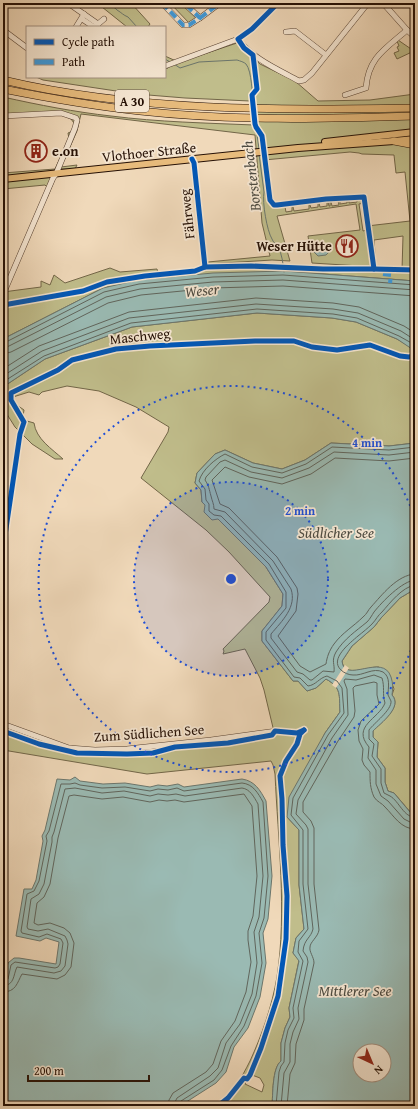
<svg xmlns="http://www.w3.org/2000/svg" width="418" height="1109" viewBox="0 0 418 1109" font-family="'Gentium Book Plus',serif">
<rect width="100%" height="100%" fill="#f0d9ba"/>
<filter id="stains"><feTurbulence type="fractalNoise" baseFrequency=".005" numOctaves="4"/><feColorMatrix values="0 0 0 0 .2 0 0 0 0 .09 0 0 0 0 .02 0 0 0 .5 -.17"/></filter>
<radialGradient id="worn" r=".72"><stop offset=".6" stop-color="#630" stop-opacity="0"/><stop offset="1" stop-color="#630" stop-opacity=".3"/></radialGradient>
<g fill="#c0bd8b" stroke="#726648" fill-rule="evenodd">
<path d="M 97,3 L 131,3 L 150,24 L 148,27 L 127,27 Z"/>
<path d="M 170,3 L 184,3 L 200,17 L 190,24 Z"/>
<path d="M 398,40 L 414,51 L 397,59 L 394,53 L 399,51 L 397,47 L 399,46 L 397,41 Z"/>
<path d="M 237,43 L 260,64 L 295,81 L 318,101 L 370,100 L 415,94 L 415,281 L 284,271 L 138,280 L 103,288 L 3,339 L 3,292 L 41,287 L 41,281 L 50,285 L 54,275 L 65,283 L 110,268 L 120,272 L 157,269 L 158,273 L 202,268 L 276,268 L 345,271 L 402,270 L 403,236 L 374,240 L 376,267 L 312,263 L 308,236 L 360,230 L 356,204 L 277,216 L 290,261 L 272,260 L 208,264 L 208,262 L 270,256 L 262,223 L 255,135 L 81,114 L 77,131 L 61,167 L 77,165 L 75,169 L 55,169 L 49,182 L 54,181 L 47,198 L 47,187 L 45,185 L 3,189 L 3,173 L 55,169 L 69,139 L 68,133 L 73,131 L 74,123 L 71,119 L 61,114 L 3,118 L 3,97 C 39,105 75,112 111,116 C 158,122 206,123 254,125 L 250,101 L 185,98 L 136,94 L 43,80 L 36,77 L 165,77 L 165,69 L 168,68 L 165,61 L 165,56 L 176,61 L 186,60 ZM 350,152 L 359,153 L 362,154 L 394,155 L 396,173 L 405,172 L 410,221 L 367,226 L 367,230 L 363,231 L 359,204 L 364,203 L 362,198 L 357,197 L 357,202 L 349,203 L 349,199 L 347,199 L 347,203 L 340,204 L 340,200 L 338,201 L 339,205 L 332,206 L 331,202 L 330,202 L 330,206 L 329,206 L 328,202 L 327,202 L 327,206 L 320,207 L 319,203 L 318,204 L 318,207 L 311,208 L 310,205 L 309,205 L 309,209 L 294,211 L 293,207 L 292,207 L 292,211 L 286,212 L 285,207 L 277,207 L 268,198 L 264,160 Z"/>
<path d="M 257,313 L 332,318 L 356,322 L 397,339 L 414,349 L 415,351 L 415,443 L 389,446 L 331,443 L 305,460 L 282,469 L 253,463 L 225,450 L 215,454 L 197,473 L 195,483 L 201,490 L 202,502 L 266,567 L 283,594 L 282,606 L 262,631 L 262,641 L 293,681 L 298,681 L 307,691 L 316,688 L 326,679 C 342,688 339,695 340,712 L 325,733 L 287,817 L 299,830 L 299,885 L 304,929 L 296,938 L 293,953 L 299,960 L 289,1008 L 290,1017 L 285,1028 L 281,1043 L 281,1061 C 272,1068 273,1095 272,1106 L 215,1106 C 231,1097 242,1077 250,1061 C 262,1035 272,1006 277,977 C 287,911 278,840 275,774 L 273,765 L 271,761 L 147,774 L 3,750 L 3,733 L 71,755 L 152,755 L 173,749 L 236,744 L 275,736 L 264,690 L 260,678 L 245,649 L 223,654 L 224,651 L 223,649 L 269,602 L 270,597 L 229,552 L 206,530 L 141,478 L 168,432 L 169,427 L 136,407 L 99,391 L 67,386 L 42,392 L 39,395 L 29,392 L 13,397 L 14,403 L 24,410 L 23,416 L 27,421 L 34,423 C 36,439 52,449 63,459 L 55,459 L 32,444 L 15,427 L 3,408 L 3,387 L 45,359 L 132,327 ZM 252,1075 L 260,1078 L 264,1085 L 262,1092 L 245,1084 L 249,1076 L 251,1076 Z"/>
<path d="M 415,589 L 415,813 L 412,814 L 394,793 L 388,791 L 385,782 L 385,768 L 377,757 L 378,742 L 373,737 L 373,731 C 380,723 403,707 392,695 L 394,689 L 393,686 L 379,667 C 368,666 344,679 342,661 L 352,646 L 374,627 L 381,618 L 400,598 Z"/>
</g>
<g fill="#9abab3" stroke="#6b766d" fill-rule="evenodd">
<path d="M 319,243 L 331,246 L 332,249 L 326,255 L 318,256 L 313,251 L 315,247 Z"/>
<path d="M 284,271 L 415,281 L 415,351 L 397,339 L 356,322 L 332,318 L 257,313 L 132,327 L 45,359 L 3,387 L 3,339 L 103,288 L 138,280 L 213,273 Z"/>
<path d="M 331,443 L 389,446 L 415,443 L 415,589 L 400,598 L 381,618 L 374,627 L 352,646 L 342,661 C 344,685 383,652 391,677 C 393,683 393,688 392,695 C 403,707 381,723 373,731 L 373,737 L 378,742 L 377,757 L 385,768 L 385,782 L 388,791 L 394,793 L 410,812 L 412,814 L 415,813 L 415,1106 L 272,1106 C 273,1095 272,1068 281,1061 L 281,1043 L 285,1028 L 290,1017 L 289,1008 L 299,961 L 293,953 L 296,938 L 304,929 L 299,885 L 299,830 L 287,817 L 289,797 L 325,733 L 340,712 C 339,695 342,688 326,679 L 316,688 L 307,691 L 298,681 L 293,681 L 262,641 L 262,631 L 282,606 L 283,594 L 266,567 L 218,519 L 212,520 L 204,512 L 205,505 L 202,502 L 201,490 L 195,483 L 197,473 L 215,454 L 225,450 L 253,463 L 282,469 L 305,460 ZM 360,1051 L 384,1051 L 384,1075 L 360,1075 Z"/>
<path d="M 75,777 L 80,781 L 103,784 L 125,783 L 150,787 L 158,785 L 167,786 L 178,784 L 184,787 L 242,779 C 255,781 260,790 266,801 L 272,876 L 268,919 L 263,933 L 266,963 L 260,997 L 248,1028 L 234,1047 L 226,1072 L 216,1083 L 180,1106 L 3,1106 L 3,986 L 8,963 L 14,958 L 19,958 L 56,964 L 59,942 L 46,938 L 40,941 L 16,936 L 24,889 L 32,889 L 36,880 L 43,841 L 42,836 L 45,830 L 57,779 L 70,780 Z"/>
</g>
<path fill="#f0d9ba" d="M 345,665 L 349,668 L 336,688 L 332,685 Z"/>
<g fill="none" stroke-linecap="round" stroke-linejoin="round">
<g stroke="#60655c" stroke-width="1">
<path d="M 3,342 L 6,342 L 104,292 L 139,284 L 213,277 L 283,275 L 415,285"/>
<path d="M 3,348 L 9,346 L 106,297 L 140,289 L 213,282 L 283,280 L 415,290"/>
<path d="M 3,354 L 11,352 L 108,303 L 141,295 L 213,288 L 283,286 L 415,296"/>
<path d="M 3,369 L 39,346 L 129,312 L 256,298 L 333,303 L 359,307 L 404,326 L 415,333"/>
<path d="M 3,376 L 42,351 L 129,318 L 256,304 L 333,309 L 358,313 L 401,331 L 415,340"/>
<path d="M 3,382 L 44,356 L 131,323 L 257,309 L 333,314 L 357,318 L 399,336 L 415,345"/>
<path d="M 415,452 L 389,455 L 334,452 L 309,468 L 282,478 L 251,472 L 225,460 L 220,462 L 206,477 L 205,480 C 209,486 209,489 211,496 C 212,501 214,504 214,509 L 225,512 L 273,561 L 291,589 C 297,607 282,621 271,634 L 271,638 L 297,672 L 303,674 L 310,680 L 312,680 L 323,671 L 334,672 C 335,664 331,661 336,652 C 344,639 356,631 367,622 C 370,619 372,615 374,612 C 382,602 402,581 415,580"/>
<path d="M 415,458 L 389,461 L 335,458 L 311,474 L 282,484 L 249,477 L 225,467 L 212,480 L 220,504 L 229,508 L 277,557 L 297,588 L 298,594 L 296,611 L 278,636 L 300,666 L 310,672 L 326,664 C 327,657 329,651 334,644 C 342,633 354,626 363,617 C 367,614 368,610 371,607 C 382,595 397,575 415,574"/>
<path d="M 415,585 C 402,587 390,603 382,612 C 378,615 376,620 372,624 C 368,628 363,632 358,636 C 350,643 329,659 341,670 C 344,673 349,675 353,675 C 363,676 373,667 383,672 C 391,677 388,688 388,695 C 389,697 390,699 391,701 C 392,710 374,723 369,730 L 369,739 L 374,744 L 372,756 L 381,769 L 381,783 L 384,793 C 386,794 388,795 390,796 C 399,801 404,818 415,817"/>
<path d="M 3,981 L 8,979 L 11,965 L 15,962 L 55,968 L 58,967 L 60,964 L 63,943 L 61,939 L 47,934 L 39,937 L 22,933 L 21,931 L 27,894 L 34,891 L 39,881 L 47,841 L 46,836 L 49,831 L 61,784 L 70,784 L 75,783 L 80,785 L 102,788 L 125,787 L 150,791 L 158,789 L 168,790 L 177,788 L 184,791 L 242,783 C 253,784 258,793 263,802 L 268,876 L 264,918 L 259,933 L 262,963 L 256,996 L 244,1026 L 231,1046 L 222,1070 L 214,1080 L 181,1101 L 179,1106"/>
<path d="M 3,986 C 15,985 13,975 17,967 L 54,973 L 61,971 L 65,966 L 68,944 L 67,940 L 65,936 L 48,929 L 38,931 L 28,929 L 27,927 L 31,899 L 39,894 L 44,884 L 52,842 L 52,837 L 54,832 L 65,789 L 75,788 L 102,793 L 124,791 L 150,796 L 158,794 L 168,795 L 176,794 L 185,796 L 242,788 C 250,789 254,797 258,804 L 263,876 L 259,917 L 254,932 L 257,963 L 252,994 L 240,1024 L 226,1043 L 218,1068 L 210,1076 L 177,1098 L 175,1102 L 174,1106"/>
<path d="M 3,992 C 16,992 17,983 22,974 L 57,979 L 65,975 L 71,967 L 74,943 L 70,933 L 64,928 L 50,923 L 38,925 L 34,923 L 37,903 L 44,897 L 50,884 L 58,838 L 69,796 L 74,795 L 102,799 L 123,797 L 150,802 L 159,800 L 167,801 L 175,800 L 184,802 L 244,794 L 252,806 L 257,876 L 253,916 L 248,931 L 248,940 L 251,962 L 246,992 L 235,1021 L 221,1041 L 213,1064 L 206,1072 L 173,1093 L 169,1100 L 168,1106"/>
<path d="M 276,1106 L 279,1072 L 281,1066 L 284,1062 L 285,1043 L 288,1030 L 294,1018 L 293,1008 L 303,961 L 298,952 L 299,941 L 308,929 L 303,884 L 303,830 L 291,815 L 293,798 L 328,735 L 344,713 L 342,688 L 337,681 L 327,676 C 319,678 316,685 308,686 L 300,678 L 294,677 L 266,640 L 266,632 L 286,608 L 286,592 L 269,564 L 221,516 L 214,515 L 209,511 L 209,504 L 206,500 L 205,489 L 199,481 C 202,470 215,459 225,454 L 252,467 L 282,473 L 306,464 L 332,447 L 389,450 L 415,447"/>
<path d="M 281,1106 L 284,1073 L 290,1062 L 290,1044 L 293,1032 L 299,1019 L 298,1008 L 308,962 L 307,957 L 303,951 C 304,939 311,938 313,929 L 308,884 L 308,829 L 306,825 L 296,814 L 298,800 L 332,738 L 348,715 L 347,689 L 344,681 L 345,679 L 356,680 L 374,675 L 382,678 C 385,688 382,693 385,703 C 379,719 351,726 369,747 L 368,758 L 376,770 L 376,784 L 381,796 L 388,801 L 404,819 L 410,822 L 415,822"/>
<path d="M 287,1106 L 290,1074 L 295,1063 L 296,1044 L 304,1020 L 304,1009 L 314,963 C 314,957 309,952 310,947 C 310,942 318,937 319,930 L 314,884 L 314,828 L 311,821 L 303,812 L 303,802 L 338,741 L 354,717 L 355,711 L 353,688 L 355,686 L 374,682 L 377,683 L 377,695 L 379,704 L 361,721 L 358,730 L 359,741 L 363,749 L 362,760 L 364,765 L 370,772 C 370,781 370,788 374,797 C 377,802 382,803 385,807 C 394,816 401,829 415,829"/>
</g>
<g stroke="#6b766d" stroke-width="1">
<path d="M 106,3 C 110,6 115,7 117,10 C 122,13 123,15 128,17 L 137,27"/>
<path d="M 165,59 L 170,62"/>
<path d="M 174,64 L 180,68 L 199,62 L 237,60 C 240,61 244,62 246,64 C 252,71 252,96 254,105"/>
<path d="M 255,120 L 259,149"/>
<path d="M 259,154 L 264,192 C 262,202 267,231 272,239 C 273,242 276,244 278,247 C 282,254 283,263 284,272"/>
</g>
<g stroke="#584232" stroke-width="6">
<g id="minor">
<path d="M 68,3 L 98,24 L 95,27"/>
<path d="M 162,3 L 183,25 L 189,25 L 200,18 L 184,3"/>
<path d="M 383,3 L 407,30 L 415,37"/>
<path d="M 200,18 L 220,3"/>
<path d="M 82,19 L 94,27"/>
<path d="M 98,24 L 104,19"/>
<path d="M 76,27 L 84,14"/>
<path d="M 3,30 L 27,48"/>
<path d="M 286,32 L 295,31 L 326,55"/>
<path d="M 238,39 C 253,59 277,69 299,81 L 304,80 L 312,73 L 368,3"/>
<path d="M 165,66 L 238,39 L 252,29 L 278,3"/>
<path d="M 345,95 L 366,88 C 368,58 385,49 407,30"/>
<path d="M 3,116 L 61,113 L 76,118 L 77,120 L 75,128 L 56,174 L 53,178 L 4,292"/>
<path d="M 264,152 L 269,197 L 274,205 L 277,205 L 326,199 L 364,197 L 374,269"/>
<path d="M 192,159 L 194,163 L 205,267"/>
<path d="M 3,549 L 20,434 L 24,422 L 11,400"/>
<path d="M 3,724 L 69,748 L 95,750 L 127,749 L 211,740 L 277,731"/>
</g>
</g>
<g stroke="#251005" stroke-width="8">
<g id="major">
<path d="M 325,142 L 415,132"/>
<path d="M 3,179 L 298,148 L 394,141 L 415,139"/>
</g>
</g>
<g stroke="#251005" stroke-width="8">
<g id="highway">
<path d="M 3,80 C 138,112 277,110 415,108"/>
<path d="M 3,89 C 48,98 94,106 140,111 C 231,121 324,119 415,116"/>
<path d="M 394,141 L 415,145"/>
</g>
</g>
<use href="#minor" stroke="#f5e6d2" stroke-width="5"/>
<use href="#major" stroke="#e8bc7d" stroke-width="6"/>
<use href="#highway" stroke="#e8bc7d" stroke-width="7"/>
<g stroke="#3c9add" stroke-width="4" stroke-dasharray="8 4" stroke-linecap="butt">
<path d="M 162,3 L 183,25 L 189,25 L 200,18 L 184,3"/>
<path d="M 200,18 L 220,3"/>
<path d="M 383,274 L 391,275 L 390,283"/>
</g>
<g stroke="#f5e6d2" stroke-width="8">
<g id="cycleway">
<path d="M 278,3 L 252,29 L 238,39 L 244,48 L 253,55 L 257,89 L 252,95 L 255,124 L 256,127 L 262,136 L 270,200 L 274,205 L 277,205 L 326,199 L 364,197 L 374,269"/>
<path d="M 192,159 L 194,163 L 205,267"/>
<path d="M 3,306 L 9,304 L 83,291 L 107,282 L 145,276 L 195,271 L 205,267 L 251,266 L 323,269 L 374,269 L 415,270"/>
<path d="M 3,549 L 20,434 L 24,422 L 11,400 L 11,393 L 58,370 L 72,360 L 116,349 L 150,346 L 255,341 L 294,341 L 312,347 L 337,350 L 370,345 L 400,356 L 409,357 L 415,355"/>
<path d="M 3,731 L 39,744 L 77,753 L 127,754 L 153,753 L 175,747 L 228,743 L 272,735 L 275,731 L 297,733 L 304,730"/>
<path d="M 218,1106 L 228,1098 L 244,1078 L 247,1079 L 250,1075 L 261,1048 L 278,996 L 286,939 L 287,896 L 283,845 L 282,799 L 280,776 L 286,761 L 297,744 L 300,734 L 304,730"/>
</g>
</g>
<use href="#cycleway" stroke="#0057b8" stroke-width="5"/>
</g>
<circle cx="231" cy="579" r="97" fill="#1d4ed8" fill-opacity=".12"/>
<g fill="none" stroke="#1d4ed8" stroke-width="2" stroke-dasharray="2 4">
<circle cx="231" cy="579" r="97"/>
<path d="M415 639A193 193 0 1 1 415 519"/>
</g>
<defs>
<g id="building-ring" transform="scale(1.15)"><circle r="9.5" fill="#f5e6d2" stroke="#8f2418" stroke-width="1.5"/><path d="M-4-6H4V6H1V3H-1V6H-4ZM-2.5-4.3h1.7v1.8h-1.7ZM.8-4.3h1.7v1.8H.8ZM-2.5-1h1.7V.8h-1.7ZM.8-1h1.7V.8H.8Z" fill="#8f2418"/></g>
<g id="restaurant-ring" transform="scale(1.15)"><circle r="9.5" fill="#f5e6d2" stroke="#8f2418" stroke-width="1.5"/><path d="M-5-6h1v4h1v-4h1v4h1v-4h1v5L-1.5 .5V6h-2V.5L-5-1ZM5-6V6H3V1.5H1.5Q1.5-4 5-6Z" fill="#8f2418"/></g>
</defs>
<g fill-rule="evenodd">
<use href="#building-ring" x="36" y="151"/>
<use href="#restaurant-ring" x="347" y="246"/>
</g>
<g text-anchor="middle" dominant-baseline="central" stroke-width="3.5" stroke-linejoin="round" paint-order="stroke">
<rect fill="#f5e6d2" stroke="#635042" stroke-width="1" x="115" y="90" width="34" height="22" rx="3"/>
<g font-size="13" font-weight="bold" fill="#251005">
<text x="132" y="101">A 30</text>
</g>
<g font-size="14" font-weight="bold" fill="#251005" stroke="#f5e6d2" text-anchor="start">
<text x="52" y="151">e.on</text>
<text x="332" y="246" text-anchor="end">Weser Hütte</text>
</g>
<g font-size="14" fill="#251005" stroke="#f5e6d2">
<text transform="translate(149 152) rotate(-6)">Vlothoer Straße</text>
<text transform="translate(187 214) rotate(-96)">Fährweg</text>
<text transform="translate(140 336) rotate(-6)">Maschweg</text>
<text transform="translate(149 733) rotate(-4)">Zum Südlichen See</text>
</g>
<g font-size="15" font-style="italic" fill="#4e4c42" stroke="#f5e6d2">
<text transform="translate(251 176) rotate(-97)">Borstenbach</text>
<text transform="translate(202 290) rotate(-6)">Weser</text>
<text x="336" y="532">Südlicher See</text>
<text x="355" y="990">Mittlerer See</text>
</g>
</g>
<circle cx="231" cy="579" r="6" fill="#1d4ed8" stroke="#f5e6d2" stroke-width="2"/>
<g font-size="12" text-anchor="middle" font-weight="bold" fill="#1d4ed8" stroke="#f5e6d2" stroke-width="3.5" stroke-linejoin="round" paint-order="stroke">
<text x="367" y="447">4 min</text>
<text x="300" y="515">2 min</text>
</g>
<rect width="418" height="1109" fill="none" stroke="#f0d9ba" stroke-width="16"/>
<rect x="4" y="4" width="410" height="1101" fill="none" stroke="#251005" stroke-width="2"/>
<rect x="8" y="8" width="402" height="1093" fill="none" stroke="#251005"/>
<rect x="26" y="26" width="140" height="52" fill="#f5e6d2" stroke="#a29080"/>
<rect x="34" y="39" width="20" height="6" fill="#0057b8" stroke="#a29080"/>
<text x="62" y="46" font-size="12" fill="#251005">Cycle path</text>
<rect x="34" y="59" width="20" height="6" fill="#3c9add" stroke="#a29080"/>
<text x="62" y="66" font-size="12" fill="#251005">Path</text>
<g transform="translate(372 1063) rotate(136)"><circle r="19" fill="#f5e6d2" stroke="#a29080"/>
<path d="M0-3L7 15L0 10L-7 15Z" fill="#8f2418"/>
<text y="-6" font-size="11" font-weight="bold" text-anchor="middle" fill="#251005">N</text>
</g>
<path d="M28 1075v6h121v-6" fill="none" stroke="#251005" stroke-width="2"/>
<text x="34" y="1075" font-size="12" fill="#251005" stroke="#f5e6d2" stroke-width="3" paint-order="stroke">200 m</text>
<rect width="100%" height="100%" filter="url(#stains)"/>
<rect width="100%" height="100%" fill="url(#worn)"/>
</svg>
